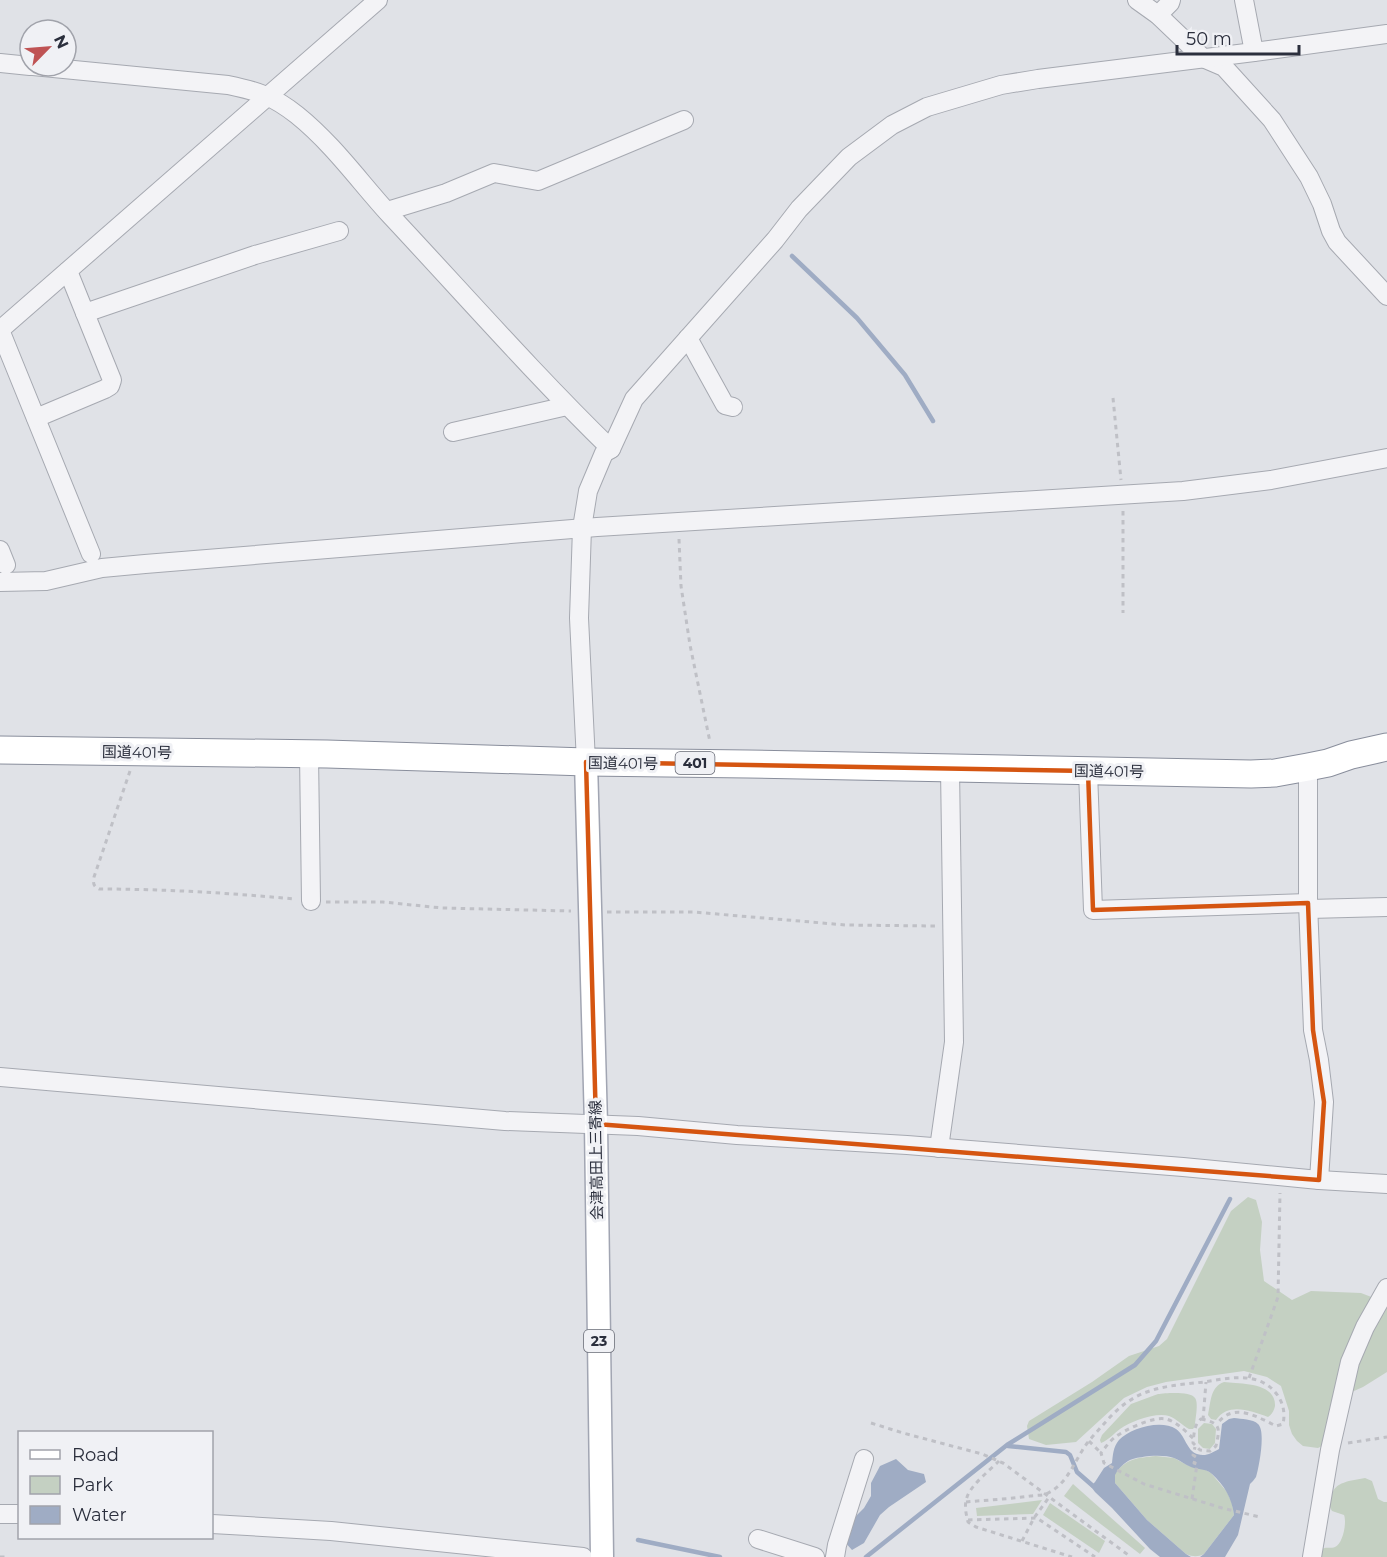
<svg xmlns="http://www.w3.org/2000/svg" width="1387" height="1557" viewBox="0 0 1387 1557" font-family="Montserrat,'Noto Sans JP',sans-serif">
<rect width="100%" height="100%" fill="#e0e2e7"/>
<g fill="#c4d0c2">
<path d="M 1248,1197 L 1256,1200 L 1262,1222 L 1260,1250 L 1264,1281 L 1292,1300 L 1311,1291 L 1361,1293 L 1387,1303 L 1387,1372 L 1363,1387 L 1336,1399 L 1330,1406 L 1324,1441 L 1322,1446 L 1318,1448 L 1303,1446 L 1297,1441 L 1292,1434 L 1289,1425 L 1289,1411 L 1281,1386 L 1267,1377 L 1244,1371 L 1166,1382 L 1147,1387 L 1124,1398 L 1076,1442 L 1046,1445 L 1029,1439 L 1027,1426 L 1029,1421 L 1092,1382 L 1129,1356 L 1159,1346 L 1167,1339 L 1231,1211 Z"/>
<path d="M 1224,1382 C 1240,1384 1276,1382 1275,1406 C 1274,1411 1272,1414 1268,1417 C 1250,1411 1229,1402 1216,1420 L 1211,1419 L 1208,1415 C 1211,1402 1210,1387 1224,1382 Z"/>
<path d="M 1158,1394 C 1166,1393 1191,1391 1195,1398 C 1199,1403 1195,1420 1195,1426 L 1193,1429 L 1189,1429 C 1182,1425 1177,1419 1169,1416 C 1156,1412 1131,1421 1120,1429 C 1114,1433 1109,1440 1101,1443 L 1100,1440 L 1102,1435 L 1131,1404 Z"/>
<path d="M 1204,1423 L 1212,1424 L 1216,1429 L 1215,1443 L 1210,1449 L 1203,1448 L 1198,1443 L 1198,1429 Z"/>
<path d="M 1156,1456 L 1174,1458 L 1189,1466 L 1202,1468 L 1211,1473 L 1227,1492 L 1232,1503 L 1234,1515 L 1204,1554 C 1198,1557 1193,1557 1186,1554 L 1147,1520 L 1115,1483 L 1115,1474 C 1126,1458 1138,1458 1156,1456 Z"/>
<path d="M 1365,1478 L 1372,1481 L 1378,1499 L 1384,1502 L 1387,1502 L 1387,1557 L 1318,1557 L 1320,1550 C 1326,1546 1329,1549 1335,1547 C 1343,1544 1347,1522 1344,1515 L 1332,1511 C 1329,1506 1329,1503 1331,1497 C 1334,1481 1351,1481 1365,1478 Z"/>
<path d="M 1073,1484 L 1145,1548 L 1140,1554 L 1064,1496 Z"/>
<path d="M 1042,1500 L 1033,1514 L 977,1516 L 976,1508 Z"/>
<path d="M 1050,1503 L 1105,1541 L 1099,1553 L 1043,1515 Z"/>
</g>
<g fill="#9facc4">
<path d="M 1234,1418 C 1241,1419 1253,1419 1258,1424 C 1266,1431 1259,1467 1256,1477 C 1254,1480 1252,1482 1250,1484 L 1238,1535 L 1225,1557 L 1200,1557 L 1204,1554 L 1234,1515 C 1232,1498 1224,1485 1212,1474 C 1205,1468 1199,1470 1191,1467 C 1185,1465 1180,1460 1174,1458 C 1163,1454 1138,1456 1128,1461 C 1122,1465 1118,1469 1115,1475 L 1115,1483 L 1147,1520 L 1186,1554 L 1191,1557 L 1160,1557 L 1150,1549 L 1112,1508 L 1095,1492 L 1089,1484 L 1090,1481 L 1093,1484 L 1095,1482 L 1104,1468 L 1112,1463 C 1113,1455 1113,1447 1119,1440 C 1130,1428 1161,1419 1176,1429 C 1185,1435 1187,1451 1197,1454 C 1206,1457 1211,1453 1219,1449 L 1222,1424 L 1229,1419 Z"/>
<path d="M 896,1459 L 908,1470 L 924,1474 L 926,1482 L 889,1507 L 880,1515 L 864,1543 L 852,1550 L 844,1541 L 848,1524 L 864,1508 L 871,1496 L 871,1483 L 880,1466 Z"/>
</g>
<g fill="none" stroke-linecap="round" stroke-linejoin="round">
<g stroke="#9facc4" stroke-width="4.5">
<path d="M 792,256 L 857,318 L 905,375 L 933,421"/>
<path d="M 1008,1446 L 1066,1452 L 1070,1455 L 1077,1472 L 1093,1486"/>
<path d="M 638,1540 L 720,1557"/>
<path d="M 866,1557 L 1007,1445 L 1135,1365 L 1156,1341 L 1230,1199"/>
</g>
<g stroke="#a6a9b1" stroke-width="20">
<g id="minor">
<path d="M 1137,0 L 1158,15 L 1203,58 L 1224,67 L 1272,120 L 1309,177 L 1322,204 L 1331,231 L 1337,242 L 1387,296"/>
<path d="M 1244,0 L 1254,52"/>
<path d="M 1158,15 L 1170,3 L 1171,0"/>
<path d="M 0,63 L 30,66"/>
<path d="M 33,66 L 228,85 C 257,91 273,96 297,115 C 333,144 359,181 390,215 C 463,293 534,374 611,449"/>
<path d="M 387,211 L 446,193 L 494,173 L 538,181 L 684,120"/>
<path d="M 85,313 L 255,255 L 339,231"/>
<path d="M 0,330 L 378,0"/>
<path d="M 0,330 L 91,554"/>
<path d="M 688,338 L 725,405 L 733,407"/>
<path d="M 36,418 L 105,389 L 110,386 L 112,380 L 68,271"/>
<path d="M 453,432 L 567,406"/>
<path d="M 0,550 L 6,565"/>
<path d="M 0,582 L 46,581 L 102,568 L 145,564 L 597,527 L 1183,491 L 1271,480 L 1387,458"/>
<path d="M 309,754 L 311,901"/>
<path d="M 586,762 L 579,618 L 582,528 L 588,491 L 604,453 L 611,449 L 634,399 L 775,240 L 799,209 L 849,157 L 892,125 L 927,107 L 1001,85 L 1038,79 L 1254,52 L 1387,34"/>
<path d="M 1308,767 L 1308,903 L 1313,1030 L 1319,1060 L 1324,1102 L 1319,1180"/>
<path d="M 1088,771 L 1093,910 L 1308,903"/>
<path d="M 1309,909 L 1387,907"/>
<path d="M 0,1077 L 505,1121 L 638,1126 L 737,1135 L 907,1145 L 1183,1167 L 1319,1180 L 1387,1184"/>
<path d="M 939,1148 L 954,1042 L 950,769"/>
<path d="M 0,1514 L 20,1514"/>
<path d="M 212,1524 L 331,1531 L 583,1557"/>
<path d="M 758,1539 L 815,1557"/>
<path d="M 835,1557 L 837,1545 L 864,1459"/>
<path d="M 1312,1557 L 1330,1450 L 1350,1362 L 1365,1327 L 1387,1288"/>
</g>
</g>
<g stroke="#a1a5b2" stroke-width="25">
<path id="major" d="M 586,762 L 596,1124 L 602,1557"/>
</g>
<g stroke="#898e9c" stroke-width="29">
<path id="highway" d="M 0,750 L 327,754 L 586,762 L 748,764 L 1251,774 L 1275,773 L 1308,767 L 1328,763 L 1351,755 L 1387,747"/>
</g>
<g stroke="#bfc0c6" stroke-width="3" stroke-dasharray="4.5 4.5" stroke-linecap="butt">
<path d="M 1113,398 L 1121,480"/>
<path d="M 1123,511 L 1123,613"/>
<path d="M 679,539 L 681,586 L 690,645 L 710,742"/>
<path d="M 130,771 L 94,877 C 93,883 93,886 99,889 C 164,889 230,893 295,899"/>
<path d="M 326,902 L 383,902 L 442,908 L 571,911"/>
<path d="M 607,912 L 693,912 L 846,925 L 936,926"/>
<path d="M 1249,1378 L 1278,1297 L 1280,1193"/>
<path d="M 1201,1419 C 1221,1423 1220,1428 1216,1446 L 1210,1451 L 1200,1450 L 1193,1443 C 1194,1435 1194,1424 1201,1419 Z"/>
<path d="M 1203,1420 L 1206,1382"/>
<path d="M 871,1423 L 903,1433 L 982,1454 L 1003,1463 L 1131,1557"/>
<path d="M 1193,1438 C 1185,1431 1177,1422 1166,1419 C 1153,1416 1124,1430 1114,1438 C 1109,1442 1105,1448 1101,1453 L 1104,1463 L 1144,1484 L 1222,1508 L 1260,1517"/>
<path d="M 1089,1441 L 1101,1453"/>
<path d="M 1348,1443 L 1387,1437"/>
<path d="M 999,1461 C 990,1470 971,1485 967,1497 C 964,1505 966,1514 968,1522 L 976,1527 L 1072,1557"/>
<path d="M 1192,1499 L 1197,1464 L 1194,1463 L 1196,1457 L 1193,1455 L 1195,1447"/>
<path d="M 966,1502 C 987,1500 1009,1499 1030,1496 C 1036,1495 1043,1496 1048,1493 C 1066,1484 1072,1467 1082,1451 C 1087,1442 1095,1434 1102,1426 C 1110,1417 1118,1408 1129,1401 C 1151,1386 1178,1385 1204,1382 C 1223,1379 1244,1374 1262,1382 C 1278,1390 1287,1406 1283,1424 L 1276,1426 C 1256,1416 1233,1402 1217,1424"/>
<path d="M 968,1520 L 1037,1518 L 1095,1557"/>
<path d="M 1022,1541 L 1034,1518 L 1050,1496"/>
<path d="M 0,1557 L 6,1557"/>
</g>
<use href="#minor" stroke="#f3f3f6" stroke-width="18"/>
<use href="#major" stroke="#fff" stroke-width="22"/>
<use href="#highway" stroke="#fff" stroke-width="27"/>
</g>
<path fill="none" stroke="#d55511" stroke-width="4.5" stroke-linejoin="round" d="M 586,762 L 1088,771 L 1093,910 L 1308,903 L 1313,1030 L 1324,1102 L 1319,1180 L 596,1124 Z"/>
<g text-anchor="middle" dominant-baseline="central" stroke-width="6" stroke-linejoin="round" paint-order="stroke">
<g fill="#f0f1f5" stroke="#666974" stroke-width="1.5">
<rect x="675.5" y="752" width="39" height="22" rx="4.5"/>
<rect x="584" y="1330" width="30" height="22" rx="4.5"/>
</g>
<g font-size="14" font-weight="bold" fill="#2b2f3d">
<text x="695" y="763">401</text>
<text x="599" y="1341">23</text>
</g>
<g font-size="15" fill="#2b2f3d" stroke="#f0f1f5">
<text transform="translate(137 752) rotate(1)">国道401号</text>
<text transform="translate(623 763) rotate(1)">国道401号</text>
<text transform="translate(1109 771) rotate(1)">国道401号</text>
<text transform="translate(596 1160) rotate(-91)">会津高田上三寄線</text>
</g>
</g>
<rect x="18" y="1431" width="195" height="108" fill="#f0f1f5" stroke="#a1a3ab" stroke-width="1.5"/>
<rect x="30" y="1450" width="30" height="9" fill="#ffffff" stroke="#a1a3ab" stroke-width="1.5"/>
<text x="72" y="1461" font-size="18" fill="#2b2f3d">Road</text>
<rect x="30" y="1476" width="30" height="18" fill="#c4d0c2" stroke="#a1a3ab" stroke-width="1.5"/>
<text x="72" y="1491" font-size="18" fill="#2b2f3d">Park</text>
<rect x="30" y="1506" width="30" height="18" fill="#9facc4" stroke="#a1a3ab" stroke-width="1.5"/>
<text x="72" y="1521" font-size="18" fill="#2b2f3d">Water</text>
<g transform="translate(48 48) rotate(65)"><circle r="28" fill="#f0f1f5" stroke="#a1a3ab" stroke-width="1.5"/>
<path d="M0-4.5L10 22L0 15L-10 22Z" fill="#bf5354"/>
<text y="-9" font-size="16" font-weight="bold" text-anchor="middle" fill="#2b2f3d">N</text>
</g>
<path d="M1177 45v9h122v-9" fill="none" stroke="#2b2f3d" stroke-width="3"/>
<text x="1186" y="45" font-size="18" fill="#2b2f3d" stroke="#f0f1f5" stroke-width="4.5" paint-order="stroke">50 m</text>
</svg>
